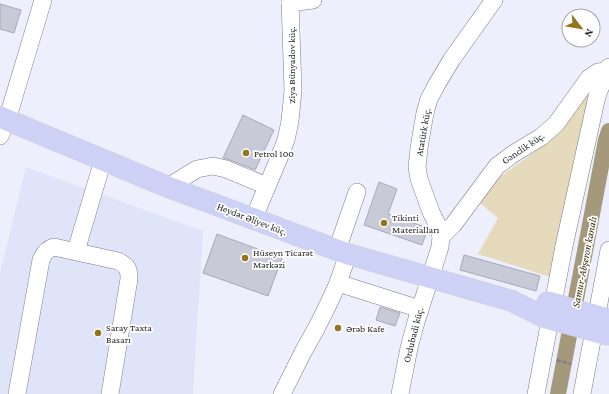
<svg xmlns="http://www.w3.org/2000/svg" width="609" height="394" viewBox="0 0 609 394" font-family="'Crimson Pro',serif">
<rect width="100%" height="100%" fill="#edeffd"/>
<path fill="#e0e4f8" d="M 26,167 L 203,231 L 193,394 L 0,394 L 0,273 Z"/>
<path fill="#e5dabc" d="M 584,96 L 592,100 L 550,277 L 478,254 L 498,218 L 480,203 L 497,179 L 548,142 Z"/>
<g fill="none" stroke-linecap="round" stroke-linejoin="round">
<path stroke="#a4997b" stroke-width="16" d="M 558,394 L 606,140 L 609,131"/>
</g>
<g fill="#c8cad7" stroke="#a7a9b6">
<path d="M 0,4 L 21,10 L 14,33 L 0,29 Z"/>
<path d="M 243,115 L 274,130 L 255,170 L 230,160 L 223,158 Z"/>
<path d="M 379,182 L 397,189 L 388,214 L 428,228 L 422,245 L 364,225 Z"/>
<path d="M 217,234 L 282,258 L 268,296 L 203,273 Z"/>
<path d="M 464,255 L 540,276 L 536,291 L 460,270 Z"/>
<path d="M 380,307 L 400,313 L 395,326 L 376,320 Z"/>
</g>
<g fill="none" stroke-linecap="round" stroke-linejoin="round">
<g stroke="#7b7d8a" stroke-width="18">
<g id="minor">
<path d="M 290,3 L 313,0"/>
<path d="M 0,136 L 7,120 L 43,0"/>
<path d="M 168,187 L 197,169 L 213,166 L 226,169 L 267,186"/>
<path d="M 253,220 L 279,158 L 286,140 L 290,121 L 293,91 L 290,0"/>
<path d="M 441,237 L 453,225 L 497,166 L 513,154 L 541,137 L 556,124 L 589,78 L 598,72 L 607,71 L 609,67"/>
<path d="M 337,250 L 357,192"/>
<path d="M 76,251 L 103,160"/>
<path d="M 338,283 L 420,309"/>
<path d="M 17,394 L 41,260 C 44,253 47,249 54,247 L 118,261 C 127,266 129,268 129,279 L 110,394"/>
<path d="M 282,394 L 303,352 L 317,327 L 327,307 L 338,283 L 348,254"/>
<path d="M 400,394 L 409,348 L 416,322 L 440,247 L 441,237 L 439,228 L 431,212 L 419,179 L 417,167 L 419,148 L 425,113 L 429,99 L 437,84 L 452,59 L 494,0"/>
<path d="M 536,394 L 564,246 L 597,96 L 607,71"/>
<path d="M 582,394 L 609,250"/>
</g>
</g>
<g stroke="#d2d2d3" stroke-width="22">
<path id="major" d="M 0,117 L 168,187 L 337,250 L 348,254 L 512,301 L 544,317"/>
</g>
<path stroke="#7c7e86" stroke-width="2.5" stroke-dasharray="4 2" stroke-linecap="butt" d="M 557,360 L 571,364"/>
<use href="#minor" stroke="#fff" stroke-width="17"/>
<use href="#major" stroke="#ccd1f5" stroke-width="21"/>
<g stroke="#d2d2d3" stroke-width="22" stroke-linecap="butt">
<g id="major-bridge">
<path d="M 547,302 L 609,320"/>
<path d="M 544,317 L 609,335"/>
</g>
</g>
<use href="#major-bridge" stroke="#ccd1f5" stroke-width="21"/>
</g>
<g fill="#91761c" stroke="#fff" stroke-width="1.5">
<circle cx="246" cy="153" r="4"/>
<circle cx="384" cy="223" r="4"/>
<circle cx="245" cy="258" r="4"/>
<circle cx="338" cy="328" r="4"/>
<circle cx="98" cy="333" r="4"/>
</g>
<g text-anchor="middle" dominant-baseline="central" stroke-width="3.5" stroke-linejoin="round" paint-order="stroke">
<g font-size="10" fill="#1f2024" stroke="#fff">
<text transform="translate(291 65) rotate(-90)">Ziya Bünyadov küç.</text>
<text transform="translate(423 132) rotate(-80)">Atatürk küç.</text>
<text transform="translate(523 148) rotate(-34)">Gənclik küç.</text>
<text transform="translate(252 219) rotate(21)">Heydər Əliyev küç.</text>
<text transform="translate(413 335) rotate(-76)">Ordubadi küç.</text>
</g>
<g font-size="10" fill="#1f2024" stroke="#fff" text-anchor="start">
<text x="254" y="153">Petrol 100</text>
<text x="392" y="217">Tikinti<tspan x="392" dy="12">Materialları</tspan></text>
<text x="253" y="252">Hüseyn Ticarət<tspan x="253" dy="12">Mərkəzi</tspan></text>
<text x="106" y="327">Saray Taxta<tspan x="106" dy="12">Basarı</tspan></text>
<text x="346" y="328">Ərəb Kafe</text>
</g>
<g font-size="11" font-style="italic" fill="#3c3006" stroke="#fff">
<text transform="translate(584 262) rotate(-79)">Samur-Abşeron kanalı</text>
</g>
</g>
<g transform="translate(581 28) rotate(121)"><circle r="19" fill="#ffffff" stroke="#a5a6a7"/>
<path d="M0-3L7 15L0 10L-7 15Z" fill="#91761c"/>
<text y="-6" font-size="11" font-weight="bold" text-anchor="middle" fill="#1f2024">N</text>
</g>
</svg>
